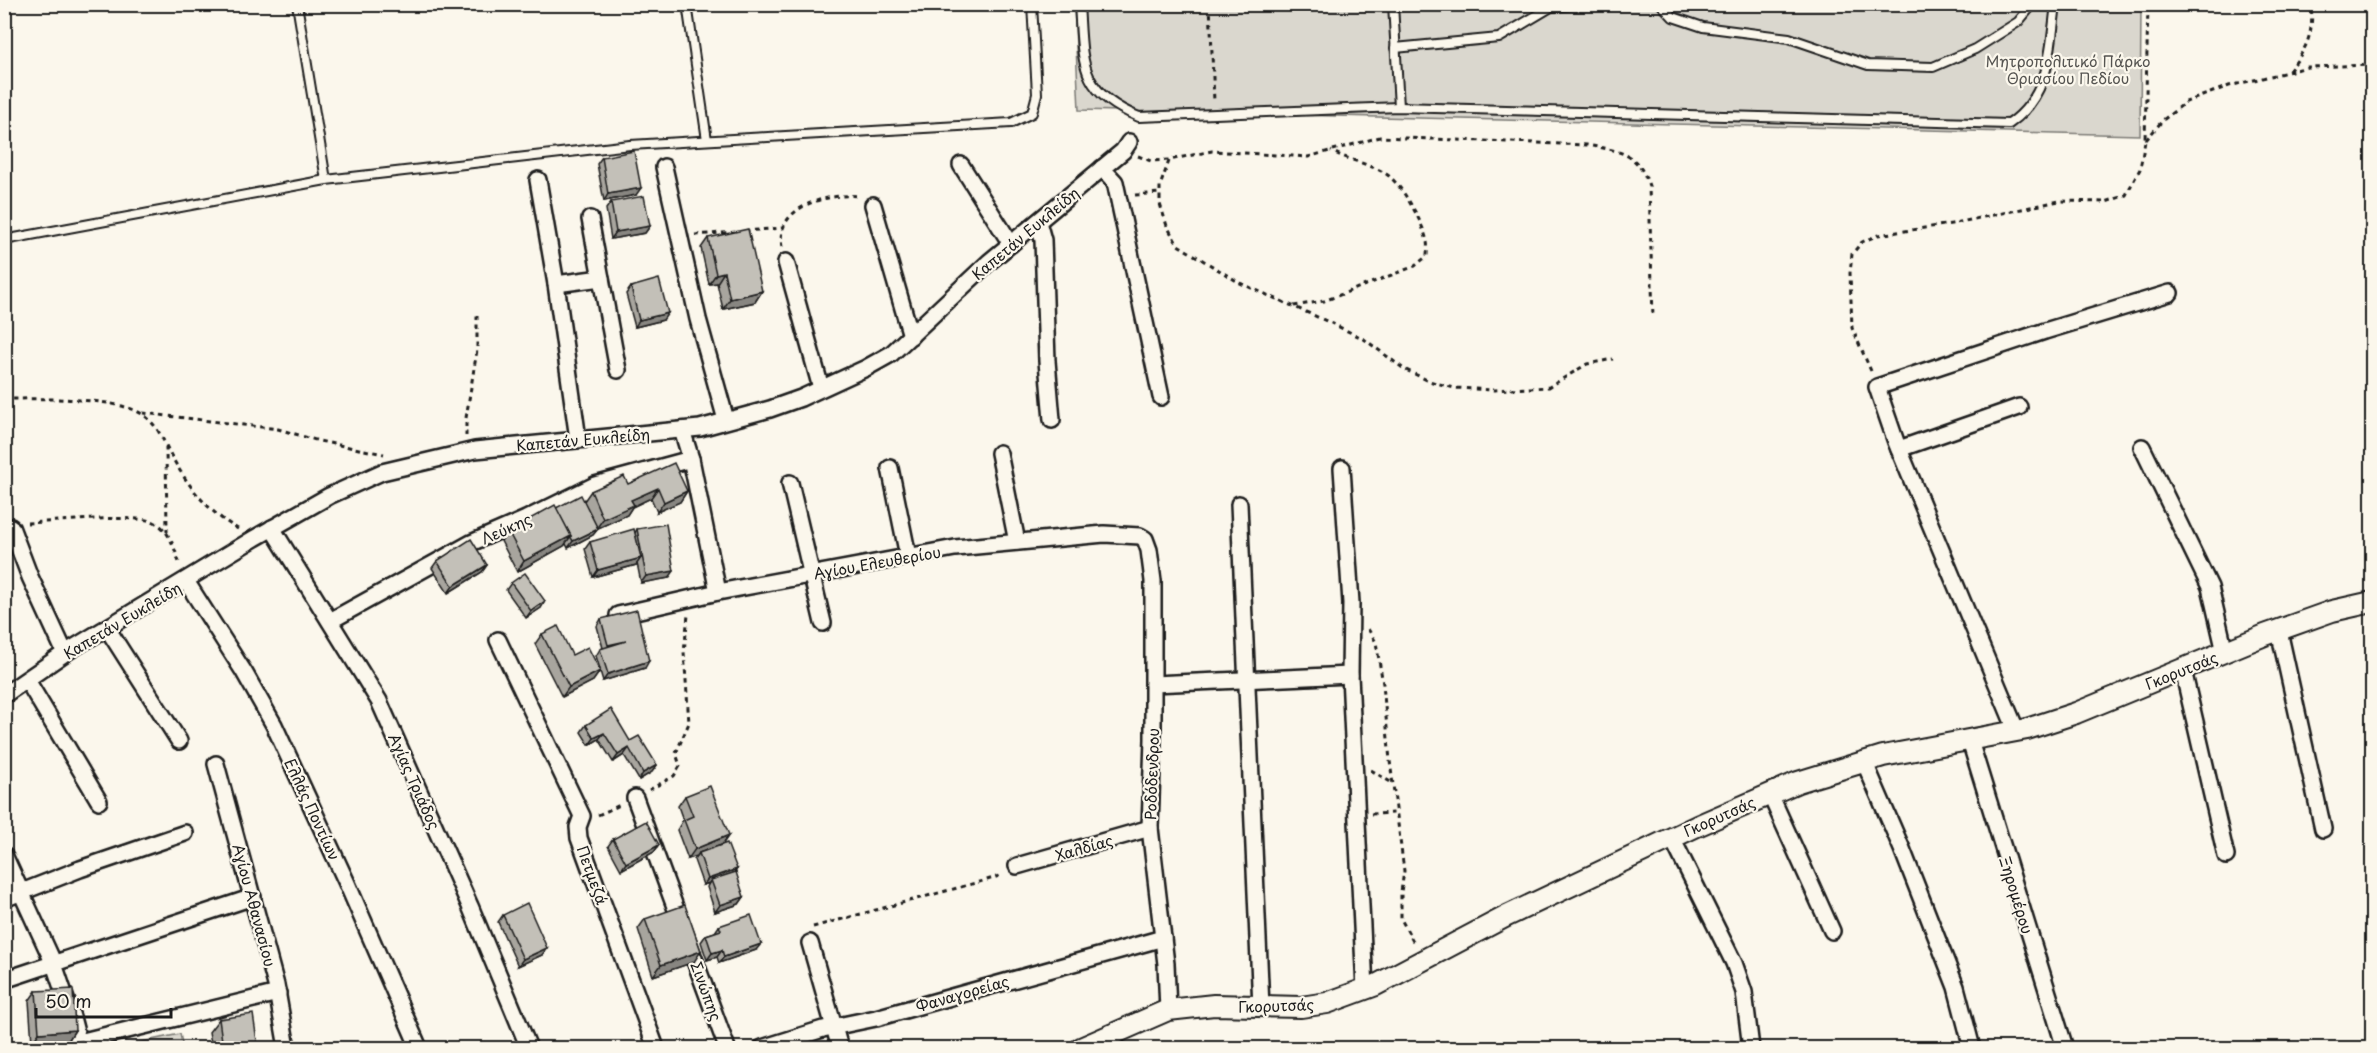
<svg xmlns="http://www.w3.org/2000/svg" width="2377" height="1053" viewBox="0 0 2377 1053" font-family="'Playpen Sans',sans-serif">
<rect width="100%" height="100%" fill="#fbf7ec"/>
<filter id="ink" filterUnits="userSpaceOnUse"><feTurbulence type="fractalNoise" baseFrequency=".0167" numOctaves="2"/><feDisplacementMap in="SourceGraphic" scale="12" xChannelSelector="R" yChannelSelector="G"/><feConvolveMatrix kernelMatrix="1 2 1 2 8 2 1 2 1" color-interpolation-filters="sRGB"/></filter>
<g filter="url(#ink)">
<g fill="#dad7ce" stroke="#7b7a75" stroke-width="1.5">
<path d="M 1074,5 L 2141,5 L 2140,135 L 1079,110 Z"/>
<path d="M 180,1034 L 183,1048 L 113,1048 Z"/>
</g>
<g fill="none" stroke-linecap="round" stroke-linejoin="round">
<g stroke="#1c1c1c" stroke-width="12">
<g id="service">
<path d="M 687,4 L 707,140"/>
<path d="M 1079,4 C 1083,62 1078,92 1139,117 L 1399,107 L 2009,124 C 2050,96 2050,50 2056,4"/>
<path d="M 1393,4 L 1399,107"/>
<path d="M 1661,4 L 1673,17 L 1703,27 L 1789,38 L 1868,65 L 1933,67 L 1975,49 L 2018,22 L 2033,4"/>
<path d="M 1395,48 L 1499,38 L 1551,7 L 1584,4"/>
<path d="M 326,180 L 630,145 L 1011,123 L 1032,113 L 1037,94 L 1032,4"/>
<path d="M 4,240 L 326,180 L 297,4"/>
</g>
</g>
<g stroke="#1c1c1c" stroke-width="20">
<g id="minor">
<path d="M 961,165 L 1011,244"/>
<path d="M 664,167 L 698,319 L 726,420"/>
<path d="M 1102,168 L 1115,182 L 1161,397"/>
<path d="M 538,180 L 556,284 L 578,439"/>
<path d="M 873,205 L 911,336"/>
<path d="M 590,219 L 618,370"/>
<path d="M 1038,222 L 1043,240 L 1047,361 L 1052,420"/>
<path d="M 786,262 L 821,388"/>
<path d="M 556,284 L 601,278"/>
<path d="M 682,430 L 691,459 L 718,592"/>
<path d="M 2142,447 L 2210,587 L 2225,652"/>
<path d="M 1899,449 L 2019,407"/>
<path d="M 999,453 L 1017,542"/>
<path d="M 890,468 L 908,556"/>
<path d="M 1342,468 L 1351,603 L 1350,675 L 1365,989"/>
<path d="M 790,483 L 823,623"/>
<path d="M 1239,504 L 1261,1007"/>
<path d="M 11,527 L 30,577 L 65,653"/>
<path d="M 272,528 L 379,701 L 470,906 L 529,1048"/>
<path d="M 186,581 L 244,672 L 274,725 L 346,881 L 419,1048"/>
<path d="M 618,615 L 718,592 L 955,548 L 1104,534 L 1140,536 L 1145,539 L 1149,550 L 1153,581 L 1153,739 L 1150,828 L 1166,964 L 1168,1010"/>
<path d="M 330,621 L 471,543 L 526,519 L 595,485 L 691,459"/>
<path d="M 107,628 L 179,741"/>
<path d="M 2279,631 L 2323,829"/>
<path d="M 498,640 L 582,816 L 578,827 L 579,838 L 656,1048"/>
<path d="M 2183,670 L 2226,856"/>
<path d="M 27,680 L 99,801"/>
<path d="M 1153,684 L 1350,675"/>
<path d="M 4,695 L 65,653 L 255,538 L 329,496 L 382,472 L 475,450 L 700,428 L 770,409 L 801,398 L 866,368 L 891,354 L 989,262 L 1123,151 L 1129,142"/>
<path d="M 2017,732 L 1896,442 L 1877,387 L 2045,331 L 2170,293"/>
<path d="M 1970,741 L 2065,1048"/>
<path d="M 1864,761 L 1902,849 L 1956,987 L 1972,1048"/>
<path d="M 216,764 L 276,985 L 287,1048"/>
<path d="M 1770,794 L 1832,931"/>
<path d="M 635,798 L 727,1048"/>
<path d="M 1672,838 L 1734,963 L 1744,992 L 1751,1048"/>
<path d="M 4,855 L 54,964 L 72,1017 L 80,1048"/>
<path d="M 1017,866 L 1150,828"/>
<path d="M 4,899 L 80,869 L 185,833"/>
<path d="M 810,943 L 840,1048"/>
<path d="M 4,980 L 253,897"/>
<path d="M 79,1042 L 278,993"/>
<path d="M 762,1048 L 823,1029 L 876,1018 L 1163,938"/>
</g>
</g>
<g stroke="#1c1c1c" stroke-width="24">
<path id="tertiary" d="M 1081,1048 L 1168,1010 L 1214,1005 L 1301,1007 L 1327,1003 L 1376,985 L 1507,916 L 1697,826 L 1798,782 L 1883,756 L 2027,729 L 2076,713 L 2265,635 L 2332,611 L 2372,602"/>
</g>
<g stroke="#1c1c1c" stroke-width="3" stroke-dasharray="4.5 4.5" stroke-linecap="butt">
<path d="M 1210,4 L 1214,102"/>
<path d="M 2289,71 C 2307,48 2314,34 2311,4"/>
<path d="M 2146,140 L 2163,120 L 2186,102 L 2229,86 L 2308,67 L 2372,65"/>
<path d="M 1138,156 L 1151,161 L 1169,160 L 1212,151 L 1308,157 L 1380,137 L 1587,145 C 1619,151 1638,152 1649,186 L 1653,318"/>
<path d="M 1169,161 L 1160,186 L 1160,204 L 1167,226 L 1178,245 L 1240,283 L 1331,323 L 1364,339 L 1404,369 L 1429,381 L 1454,388 L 1495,390 L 1549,387 L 1587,364 L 1613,359"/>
<path d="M 1135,195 L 1160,193"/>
<path d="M 745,231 L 782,228"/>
<path d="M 695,235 L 736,232"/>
<path d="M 782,247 C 774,206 829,193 859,196"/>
<path d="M 1294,306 L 1324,301 L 1415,266 L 1427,256 C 1427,252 1428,246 1427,242 C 1424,224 1400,180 1383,172 C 1366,163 1348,160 1331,151"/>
<path d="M 1871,371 L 1852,328 L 1850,273 L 1852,254 L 1862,242 L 1878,235 L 1951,224 L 2059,201 L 2106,202 L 2126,195 L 2140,169 L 2145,141 L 2148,4"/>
<path d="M 4,399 C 40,399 112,396 142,414 C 158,424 164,443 173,459 C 189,487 209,513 238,529"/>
<path d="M 143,413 L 278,429 L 319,441 L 384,454"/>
<path d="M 466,436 L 466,418 L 477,350 L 477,313"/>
<path d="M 166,447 L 167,532"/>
<path d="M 27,523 C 52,522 136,514 154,522 C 170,529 175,551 180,565"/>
<path d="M 1368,629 L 1376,642 L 1383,684 L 1390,761 L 1404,871 L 1401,892 L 1401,919 L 1415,945"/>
<path d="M 1371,770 L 1392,783"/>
<path d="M 649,790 L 674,776 L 680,766 L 676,753 L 689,723 L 684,652 L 688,615"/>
<path d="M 1371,814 L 1396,813"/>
<path d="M 598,815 L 620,805"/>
<path d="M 813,927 L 994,878 L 1003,874"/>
</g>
<use href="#service" stroke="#fbf7ec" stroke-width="8"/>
<use href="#minor" stroke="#fbf7ec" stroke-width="15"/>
<use href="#tertiary" stroke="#fbf7ec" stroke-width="20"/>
</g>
<g fill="#a8a59e" stroke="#1c1c1c" stroke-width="1.5">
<path d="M 602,157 L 636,195 L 604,201 L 597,164 Z"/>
<path d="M 611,202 L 650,226 L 645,233 L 611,239 L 606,209 Z"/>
<path d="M 708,238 L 762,291 L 755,302 L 723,309 L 717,283 L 709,284 L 701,248 Z"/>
<path d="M 631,287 L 663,320 L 635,327 L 626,294 Z"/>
<path d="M 628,484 L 687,491 L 680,502 L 657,512 L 651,498 L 632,507 L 627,515 L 598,528 L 593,535 L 568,548 L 566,544 L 564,546 L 517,572 L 501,541 L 508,531 L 556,508 L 584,501 L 591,491 Z"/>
<path d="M 637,529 L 669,578 L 641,583 L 637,563 L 636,565 L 593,577 L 585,549 L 590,542 L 635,533 Z"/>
<path d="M 437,561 L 487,565 L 482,572 L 448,593 L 432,568 Z"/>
<path d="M 511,583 L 545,601 L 541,608 L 526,618 L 506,590 Z"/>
<path d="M 601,619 L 645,668 L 603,681 L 600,671 L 593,681 L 562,697 L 535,644 L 542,634 L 572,655 L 600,669 L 596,656 L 600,649 L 603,648 L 597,626 Z"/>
<path d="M 586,725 L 630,741 L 657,765 L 652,772 L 639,780 L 624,755 L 613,762 L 599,739 L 589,745 L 581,732 Z"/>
<path d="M 685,796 L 723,844 L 737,869 L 734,873 L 744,897 L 739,904 L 715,912 L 707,887 L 709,883 L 703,885 L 694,860 L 697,856 L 688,859 L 677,830 L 683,820 L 678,806 Z"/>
<path d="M 613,839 L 659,845 L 654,852 L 621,870 L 608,846 Z"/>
<path d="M 503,915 L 542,955 L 518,966 L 498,922 Z"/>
<path d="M 645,919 L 694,962 L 653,976 L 638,929 Z"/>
<path d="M 719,926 L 756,950 L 719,963 L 717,957 L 707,960 L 701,942 L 706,935 L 715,932 Z"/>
<path d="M 36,991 L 75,1030 L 68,1041 L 32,1043 L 29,1001 Z"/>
<path d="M 219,1019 L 258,1048 L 212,1048 L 209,1032 Z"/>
</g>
<g fill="#888681" stroke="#1c1c1c" stroke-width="1.5">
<path d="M 641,188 L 636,195 L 604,201 L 608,194 Z"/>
<path d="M 650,226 L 645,233 L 611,239 L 616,232 Z"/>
<path d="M 724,272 L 717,283 L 709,284 L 716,274 Z"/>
<path d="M 762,291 L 755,302 L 723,309 L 730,299 Z"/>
<path d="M 668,313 L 663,320 L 635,327 L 639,320 Z"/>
<path d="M 658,488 L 651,498 L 632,507 L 627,515 L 596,529 L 603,519 L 631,500 Z"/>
<path d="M 687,491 L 680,502 L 657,512 L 664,502 Z"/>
<path d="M 598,529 L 593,535 L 568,548 L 573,541 Z"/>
<path d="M 571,536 L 564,546 L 517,572 L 524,561 Z"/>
<path d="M 641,558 L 636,565 L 593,577 L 598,570 Z"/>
<path d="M 487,565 L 482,572 L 448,593 L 453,586 Z"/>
<path d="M 674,571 L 669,578 L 641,583 L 646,576 Z"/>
<path d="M 545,601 L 541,608 L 526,618 L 531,611 Z"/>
<path d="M 649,661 L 645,668 L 603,681 L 608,674 Z"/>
<path d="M 600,671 L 593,681 L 562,697 L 569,687 Z"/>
<path d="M 604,733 L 599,739 L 589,745 L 594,738 Z"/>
<path d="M 629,748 L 624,755 L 613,762 L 618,755 Z"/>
<path d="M 657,765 L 652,772 L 639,780 L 643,773 Z"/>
<path d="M 729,835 L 722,845 L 699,853 L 697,856 L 688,859 L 695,849 Z"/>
<path d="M 659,845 L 654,852 L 621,870 L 626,863 Z"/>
<path d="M 737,869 L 732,875 L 711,880 L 709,883 L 703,885 L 708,879 Z"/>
<path d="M 744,897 L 739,904 L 715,912 L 720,905 Z"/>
<path d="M 761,944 L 756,950 L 719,963 L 724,957 Z"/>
<path d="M 547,948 L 542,955 L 518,966 L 523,959 Z"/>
<path d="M 722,950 L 717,957 L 707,960 L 712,953 Z"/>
<path d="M 701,951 L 694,962 L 653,976 L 661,965 Z"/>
<path d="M 75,1030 L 68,1041 L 32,1043 L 39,1033 Z"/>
</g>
<g fill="#c3c0b8" stroke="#1c1c1c" stroke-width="1.5">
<path d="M 634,151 L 641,188 L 608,194 L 602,157 Z"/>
<path d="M 644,196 L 650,226 L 616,232 L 611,202 Z"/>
<path d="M 748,229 L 762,291 L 730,299 L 724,272 L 716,274 L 708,238 Z"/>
<path d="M 659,279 L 668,313 L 639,320 L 631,287 Z"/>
<path d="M 674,463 L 687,491 L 664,502 L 658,488 L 631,500 L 634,505 L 603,519 L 591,491 L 624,476 L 628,484 Z"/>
<path d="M 581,495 L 598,529 L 573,541 L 570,536 L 571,536 L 556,508 Z"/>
<path d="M 555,505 L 571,536 L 524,561 L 508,531 Z"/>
<path d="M 666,524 L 674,571 L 646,576 L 637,529 Z"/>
<path d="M 634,529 L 641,558 L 598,570 L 590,542 Z"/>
<path d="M 471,539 L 487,565 L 453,586 L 437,561 Z"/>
<path d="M 525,573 L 545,601 L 531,611 L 511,583 Z"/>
<path d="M 637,610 L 649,661 L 608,674 L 600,649 L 626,641 L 608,645 L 601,619 Z"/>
<path d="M 558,626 L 572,655 L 588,647 L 600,671 L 569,687 L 542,634 Z"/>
<path d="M 611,709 L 630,741 L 639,736 L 657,765 L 643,773 L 629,748 L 618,755 L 604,733 L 594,738 L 586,725 Z"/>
<path d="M 710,786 L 729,835 L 695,849 L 684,820 L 693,816 L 685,796 Z"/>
<path d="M 646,821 L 659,845 L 626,863 L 613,839 Z"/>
<path d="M 727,843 L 737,869 L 708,879 L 699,853 Z"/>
<path d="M 736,872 L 744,897 L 720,905 L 711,880 Z"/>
<path d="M 527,903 L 547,948 L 523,959 L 503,915 Z"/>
<path d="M 685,905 L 701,951 L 661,965 L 645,919 Z"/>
<path d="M 751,915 L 761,944 L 724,957 L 722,950 L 712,953 L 706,935 L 721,930 L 719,926 Z"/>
<path d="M 73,989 L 75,1030 L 39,1033 L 36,991 Z"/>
<path d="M 253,1014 L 258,1048 L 223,1048 L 219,1019 Z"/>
<path d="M 82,1041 L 83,1048 L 43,1048 Z"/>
</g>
</g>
<g text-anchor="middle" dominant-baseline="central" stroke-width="4.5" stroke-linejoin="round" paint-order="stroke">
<g font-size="15" fill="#555451" stroke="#fbf7ec">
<text x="2068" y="60">Μητροπολιτικό Πάρκο<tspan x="2068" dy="17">Θριασίου Πεδίου</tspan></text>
</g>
<g font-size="15" fill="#1c1c1c" stroke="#fbf7ec">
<text transform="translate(1025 233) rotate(-40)">Καπετάν Ευκλείδη</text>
<text transform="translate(583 439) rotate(-5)">Καπετάν Ευκλείδη</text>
<text transform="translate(506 528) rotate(-24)">Λεύκης</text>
<text transform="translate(877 562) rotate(-10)">Αγίου Ελευθερίου</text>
<text transform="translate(122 620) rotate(-31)">Καπετάν Ευκλείδη</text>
<text transform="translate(2181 670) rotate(-22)">Γκορυτσάς</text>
<text transform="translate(1151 774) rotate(-88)">Ροδόδενδρου</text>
<text transform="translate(415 781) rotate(66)">Αγίας Τριάδος</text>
<text transform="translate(313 809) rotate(65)">Ελλάς Ποντίων</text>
<text transform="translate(1719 816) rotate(-24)">Γκορυτσάς</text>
<text transform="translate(1084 847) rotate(-16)">Χαλδίας</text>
<text transform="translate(593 875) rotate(70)">Πετμεζά</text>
<text transform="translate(2017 895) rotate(73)">Ξηρομέρου</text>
<text transform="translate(255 905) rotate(75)">Αγίου Αθανασίου</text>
<text transform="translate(707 991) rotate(70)">Σινώπης</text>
<text transform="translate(962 993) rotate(-16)">Φαναγορείας</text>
<text transform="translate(1276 1005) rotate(-2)">Γκορυτσάς</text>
</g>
</g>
<rect width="2377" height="1053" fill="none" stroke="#fbf7ec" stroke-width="24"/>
<rect x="12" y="12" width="2353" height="1029" fill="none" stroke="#1c1c1c" stroke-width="2" filter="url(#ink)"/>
<path d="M36 1008v9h135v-9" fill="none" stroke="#1c1c1c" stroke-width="3"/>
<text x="45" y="1008" font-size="18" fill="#1c1c1c" stroke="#fbf7ec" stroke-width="4.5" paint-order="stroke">50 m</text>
</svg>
